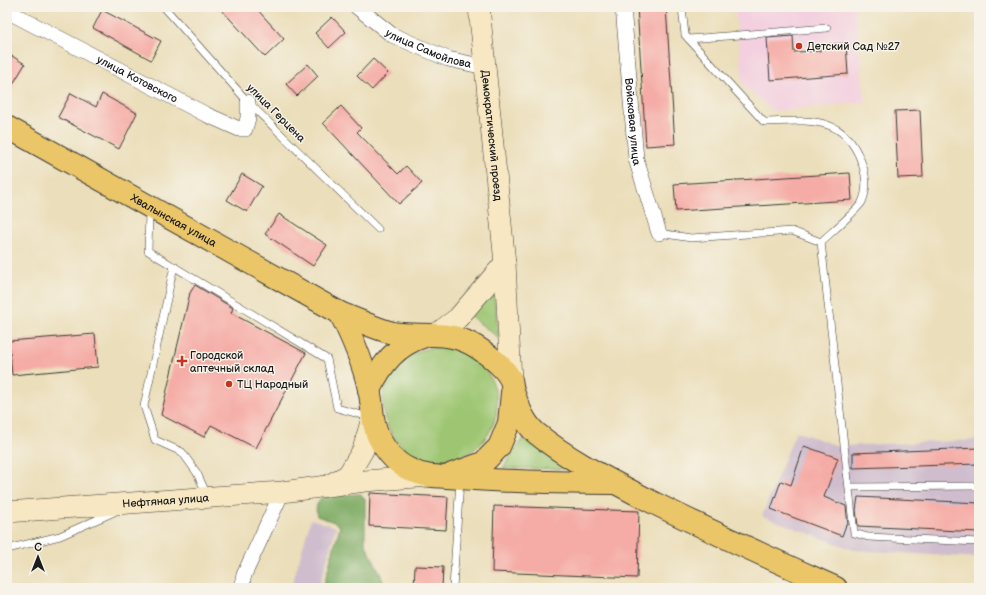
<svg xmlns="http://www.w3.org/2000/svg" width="986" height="595" viewBox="0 0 986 595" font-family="'Balsamiq Sans',sans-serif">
<rect width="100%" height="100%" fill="#f7f3e8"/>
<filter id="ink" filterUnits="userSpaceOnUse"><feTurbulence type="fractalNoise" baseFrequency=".025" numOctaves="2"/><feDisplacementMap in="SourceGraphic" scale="8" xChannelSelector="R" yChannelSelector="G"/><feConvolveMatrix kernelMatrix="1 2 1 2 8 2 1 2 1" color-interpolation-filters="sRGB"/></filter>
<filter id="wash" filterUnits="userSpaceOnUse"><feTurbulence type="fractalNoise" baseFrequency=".012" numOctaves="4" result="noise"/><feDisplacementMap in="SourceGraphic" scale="16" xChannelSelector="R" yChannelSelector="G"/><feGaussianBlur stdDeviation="0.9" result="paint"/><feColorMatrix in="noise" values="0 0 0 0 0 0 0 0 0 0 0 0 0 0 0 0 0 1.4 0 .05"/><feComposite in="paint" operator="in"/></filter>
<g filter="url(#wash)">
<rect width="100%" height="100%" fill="#ebdeba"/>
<path fill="#f3cfdf" d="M 735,7 L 855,7 L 865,102 L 773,111 L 743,85 Z"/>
<g fill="#cfbdce">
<path d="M 796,431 L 838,446 L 979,440 L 979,558 L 854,550 L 762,516 Z"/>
<path d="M 311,519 L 336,527 L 319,588 L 291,588 Z"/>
</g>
<g fill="#9ec672" stroke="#5d7147">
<path d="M 493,288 L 499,338 L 469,315 Z"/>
<circle cx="440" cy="404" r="57"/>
<path d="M 523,438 L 569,469 L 503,468 Z"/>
</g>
<path fill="#7eab64" stroke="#4d6440" d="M 361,494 L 365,500 L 365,543 L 380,573 L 385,588 L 323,588 L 340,526 L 334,522 L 317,516 C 315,507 317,502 323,496 Z"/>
<g id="blocks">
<g fill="#f5aca6">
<path d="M 219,7 L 255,7 L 284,39 L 265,57 Z"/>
<path d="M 637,7 L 666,7 L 675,144 L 646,146 Z"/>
<path d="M 102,10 L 161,41 L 151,60 L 93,28 Z"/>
<path d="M 332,17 L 346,32 L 329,48 L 315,33 Z"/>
<path d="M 793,36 L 794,52 L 820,51 L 820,45 L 846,43 L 848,74 L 770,80 L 767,38 Z"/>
<path d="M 7,53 L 25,64 L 7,94 Z"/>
<path d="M 373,59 L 388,73 L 372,90 L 357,76 Z"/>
<path d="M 308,64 L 318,76 L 297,96 L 286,84 Z"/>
<path d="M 71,93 L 96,107 L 102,94 L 137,113 L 119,149 L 58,117 Z"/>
<path d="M 341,106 L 361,128 L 357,132 L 398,174 L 406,166 L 422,183 L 399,204 L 323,123 Z"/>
<path d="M 920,110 L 923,177 L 898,178 L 895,111 Z"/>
<path d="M 850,173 L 852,200 L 676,211 L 674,184 Z"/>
<path d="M 242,174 L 262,186 L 247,212 L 227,200 Z"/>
<path d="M 279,214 L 327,245 L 313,266 L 265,234 Z"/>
<path d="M 195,285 L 233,308 L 231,313 L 306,353 L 256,448 L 211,425 L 204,437 L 161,415 L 190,293 Z"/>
<path d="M 95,334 L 98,367 L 12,375 L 9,341 Z"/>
<path d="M 804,446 L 838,458 L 824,497 L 846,506 L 848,525 L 846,525 L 842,536 L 771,509 L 781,481 L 791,485 Z"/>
<path d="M 979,448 L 979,464 L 853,468 L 853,453 Z"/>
<path d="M 370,493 L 448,497 L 446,530 L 369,526 Z"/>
<path d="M 858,497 L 979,503 L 979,532 L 858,526 L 856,510 Z"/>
<path d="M 494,506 L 639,511 L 637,578 L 492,572 Z"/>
<path d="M 415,566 L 443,567 L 442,588 L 414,588 Z"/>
</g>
</g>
</g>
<g filter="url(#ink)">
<use href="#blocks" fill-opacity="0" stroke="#3b3934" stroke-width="1"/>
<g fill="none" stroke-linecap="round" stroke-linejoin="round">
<g stroke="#3b3934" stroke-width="8">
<g id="lane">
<path d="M 164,7 L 248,102 L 378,229"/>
<path d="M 682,7 L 685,35 L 764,122 C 806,121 843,113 861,161 C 866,173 868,189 862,202 C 860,208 827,236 821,242"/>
<path d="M 689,39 L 827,28"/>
<path d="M 149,211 L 148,251 L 327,359 L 337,408 L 369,417"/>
<path d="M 659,233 L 691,238 L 792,231 L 821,242 L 854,533 L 868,537 L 979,542"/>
<path d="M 174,266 L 144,406 L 155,440 L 182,452 L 197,473 L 207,495"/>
<path d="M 850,487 L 979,486"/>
<path d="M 7,549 L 60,536 L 114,512"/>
<path d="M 453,588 L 460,480"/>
</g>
</g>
<g stroke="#3b3934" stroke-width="16">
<g id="street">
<path id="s1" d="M 357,7 L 392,35 L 448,59 L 485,67"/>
<path id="s2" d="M 623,7 L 636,159 L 659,233"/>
<path id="s3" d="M 7,11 L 205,114 L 239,129 L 245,129 L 248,118 L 248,102"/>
<path d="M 241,588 L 244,575 L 282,492"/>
</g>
</g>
<g stroke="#3b3934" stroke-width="22">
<g id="secondary">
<path id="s4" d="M 479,7 L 505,263 L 511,380"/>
<path d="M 435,335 L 458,318 L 505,263"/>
<path d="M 331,484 L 348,475 L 363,450 L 372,418"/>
<path id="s5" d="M 7,512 L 282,492 L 365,481 L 429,476"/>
</g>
</g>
<g stroke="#3b3934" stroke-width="24">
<g id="primary">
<path id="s6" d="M 7,127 L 340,313 C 357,319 375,329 393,333 C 416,337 443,331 465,341 C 479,347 504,365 511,380 C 512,383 512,388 513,391 C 518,406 524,423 536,433 C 570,461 612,481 650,501 C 711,532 774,560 836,588"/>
<path d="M 340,313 C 352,337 363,362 369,389 C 373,405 371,421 378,436 C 385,450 396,464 411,470 C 426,478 444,476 461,478 C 513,482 564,483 615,483"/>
<path d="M 369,390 C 382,364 396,345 425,336"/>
<path d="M 452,474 L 483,463 L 499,447 L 509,423 L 512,393"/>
</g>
</g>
<use href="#lane" stroke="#fff" stroke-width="7"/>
<use href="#street" stroke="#fff" stroke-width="15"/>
<use href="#secondary" stroke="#f7e8c3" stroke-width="21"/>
<use href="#primary" stroke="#ebc669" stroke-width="22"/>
</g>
</g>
<g fill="#c8321e" stroke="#f7f3e8" stroke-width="1.5">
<circle cx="799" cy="46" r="4"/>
<path d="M180 355h4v4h4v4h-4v4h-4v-4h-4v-4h4z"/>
<circle cx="229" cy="384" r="4"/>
</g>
<g text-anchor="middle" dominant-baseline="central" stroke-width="3" stroke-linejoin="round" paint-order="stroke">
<g font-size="11" fill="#1c1c1c" stroke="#f7f3e8">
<text stroke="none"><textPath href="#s1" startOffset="84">улица Самойлова</textPath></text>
<text stroke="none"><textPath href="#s3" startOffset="147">улица Котовского</textPath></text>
<text transform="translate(276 113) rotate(45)">улица Герцена</text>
<text stroke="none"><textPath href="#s2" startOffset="115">Войсковая улица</textPath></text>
<text stroke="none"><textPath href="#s4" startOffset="129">Демократический проезд</textPath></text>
<text stroke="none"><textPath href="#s6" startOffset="191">Хвалынская улица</textPath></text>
<text stroke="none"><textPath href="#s5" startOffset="159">Нефтяная улица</textPath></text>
</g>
<g font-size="11" fill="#1c1c1c" stroke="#f7f3e8" text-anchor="start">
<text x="807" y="46">Детский Сад №27</text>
<text x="190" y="355">Городской<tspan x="190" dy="13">аптечный склад</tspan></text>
<text x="237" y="384">ТЦ Народный</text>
</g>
</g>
<rect width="986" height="595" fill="none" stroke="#f7f3e8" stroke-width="24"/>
<g transform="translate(38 557)" stroke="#f7f3e8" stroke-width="3" paint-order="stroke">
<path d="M0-3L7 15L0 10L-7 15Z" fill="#1c1c1c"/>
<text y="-6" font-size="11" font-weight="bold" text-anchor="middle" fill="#1c1c1c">С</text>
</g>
</svg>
